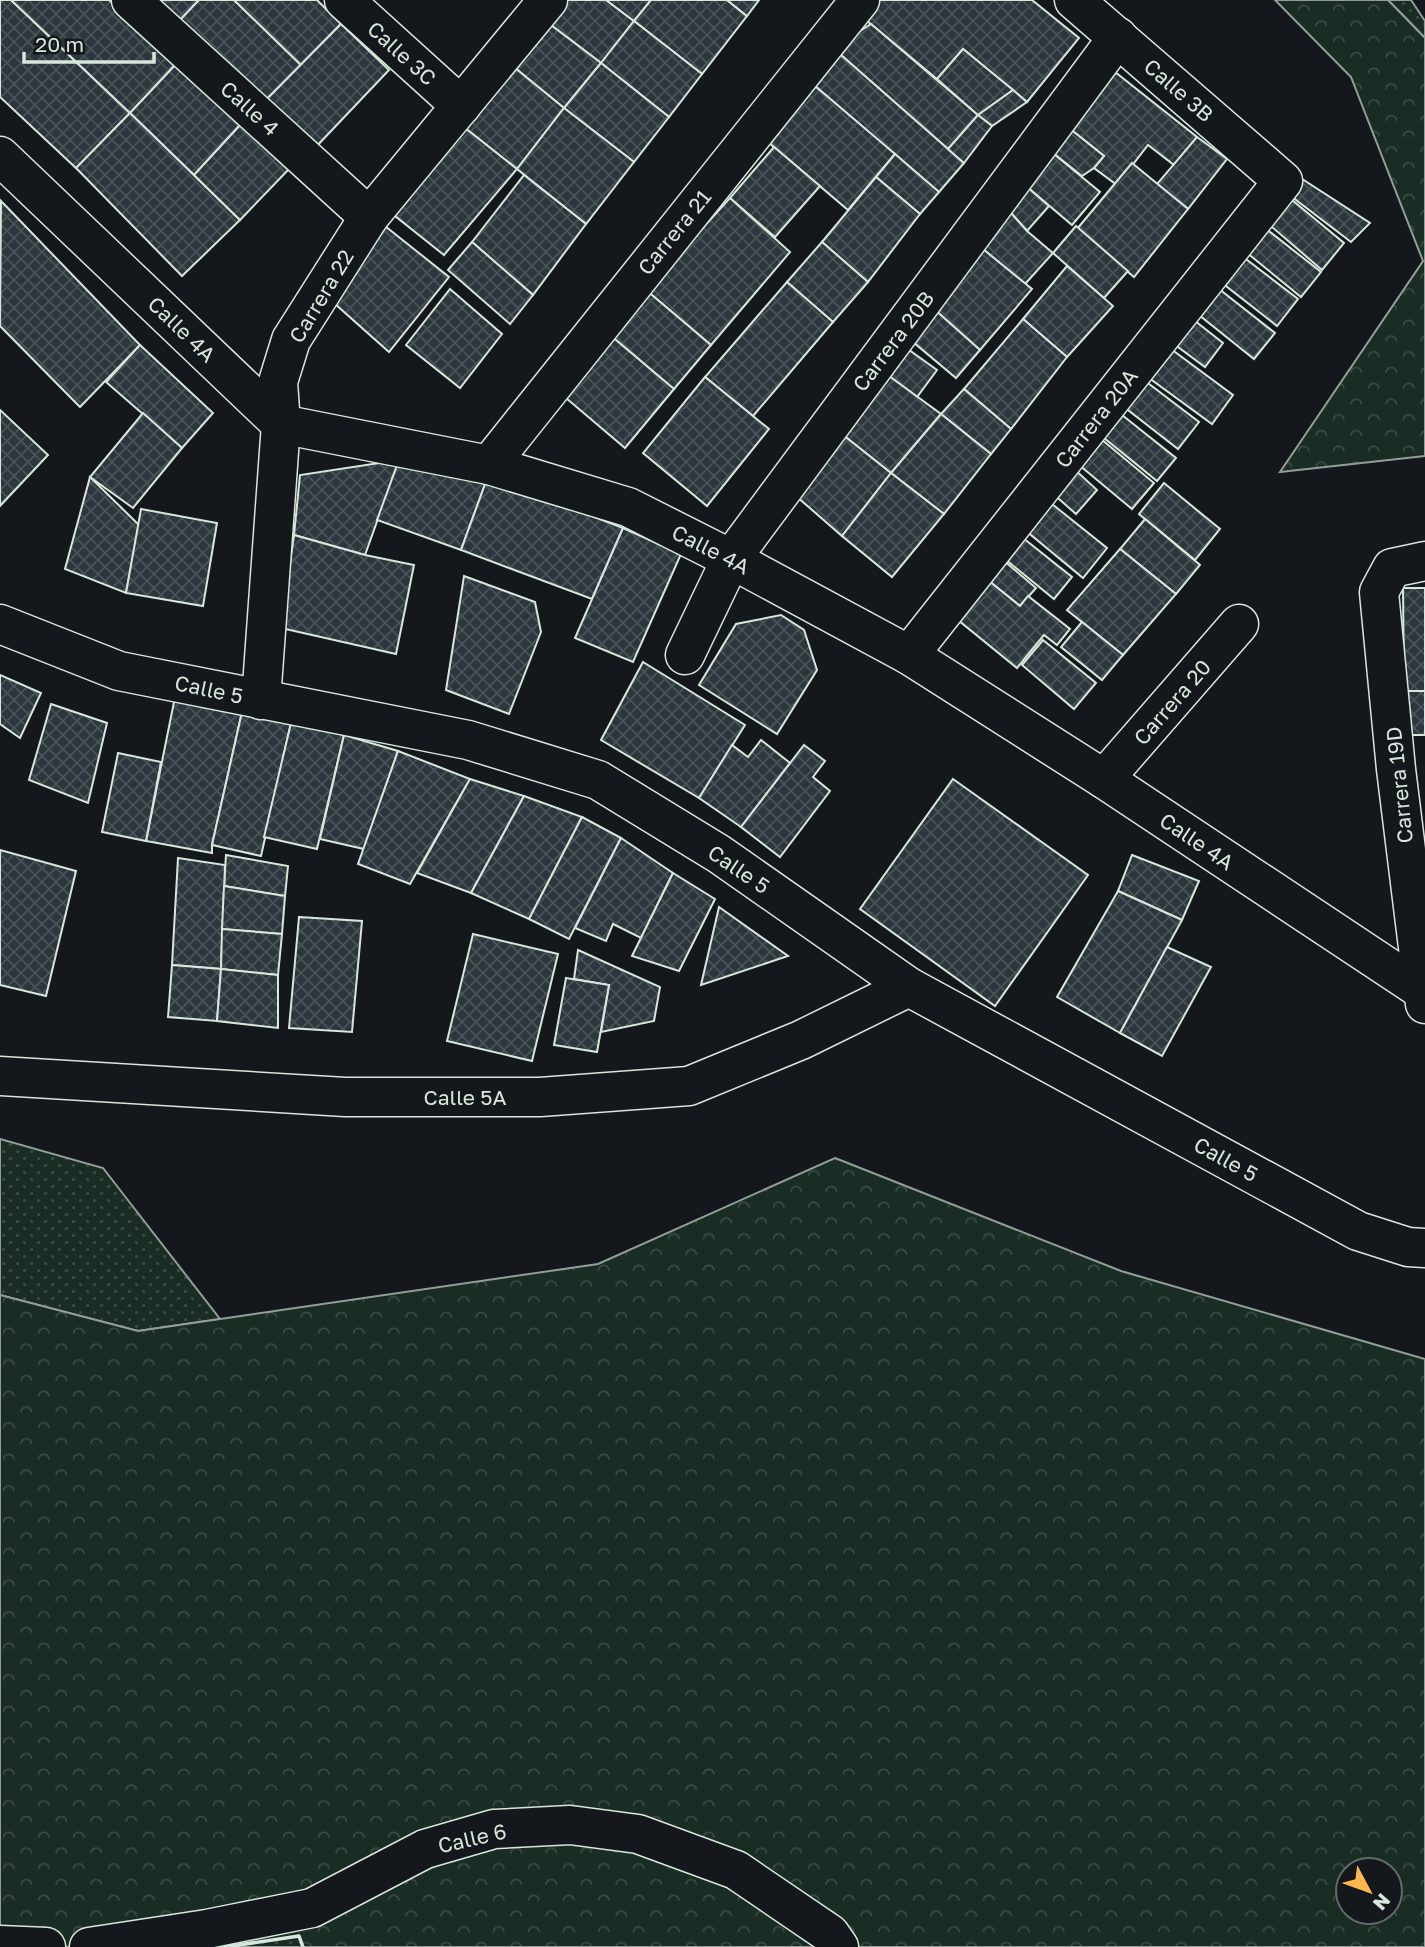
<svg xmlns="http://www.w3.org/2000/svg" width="1425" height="1947" viewBox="0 0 1425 1947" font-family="'Golos Text',sans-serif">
<defs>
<pattern id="grass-dots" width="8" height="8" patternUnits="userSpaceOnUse" patternTransform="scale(1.75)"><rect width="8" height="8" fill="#1a2d24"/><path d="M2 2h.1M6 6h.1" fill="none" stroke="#3b4b43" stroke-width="1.8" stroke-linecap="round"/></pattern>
<pattern id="forest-crowns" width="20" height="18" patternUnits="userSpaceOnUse" patternTransform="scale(1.75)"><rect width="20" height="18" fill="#1a2d24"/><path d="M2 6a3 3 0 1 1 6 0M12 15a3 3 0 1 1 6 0" fill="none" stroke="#3b4b43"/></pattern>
<pattern id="building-cross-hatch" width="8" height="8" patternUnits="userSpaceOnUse" patternTransform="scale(1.75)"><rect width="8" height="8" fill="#2c363c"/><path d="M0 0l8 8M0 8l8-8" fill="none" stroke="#4a5358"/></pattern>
</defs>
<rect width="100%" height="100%" fill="#14181c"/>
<g fill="url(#grass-dots)" stroke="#939e99" stroke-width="2">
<path d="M 1388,0 L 1411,0 L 1425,21 L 1425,38 Z"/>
<path d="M 0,1139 L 103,1168 L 220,1319 L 138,1331 L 0,1295 Z"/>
<path d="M 299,1936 L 303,1947 L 225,1947 Z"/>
</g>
<g fill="url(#forest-crowns)" stroke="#939e99" stroke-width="2" fill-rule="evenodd">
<path d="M 1275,0 L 1388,0 L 1425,38 L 1425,456 L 1280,472 L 1423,261 L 1351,77 Z"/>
<path d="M 835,1158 L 1121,1271 L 1425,1359 L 1425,1947 L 303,1947 L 299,1936 L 225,1947 L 0,1947 L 0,1295 L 138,1331 L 598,1264 ZM 1348,1870 L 1390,1870 L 1390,1912 L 1348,1912 Z"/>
</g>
<g fill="url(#building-cross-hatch)" stroke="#d8e6dc" stroke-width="2">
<path d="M 0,0 L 11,0 L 130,113 L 76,168 L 0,97 Z"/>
<path d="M 11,0 L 109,0 L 178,62 L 130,113 Z"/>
<path d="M 159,0 L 199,0 L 180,20 Z"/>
<path d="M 199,0 L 234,0 L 301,65 L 264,102 L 180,20 Z"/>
<path d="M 234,0 L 317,0 L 341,24 L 301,65 Z"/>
<path d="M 552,0 L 606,0 L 634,21 L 601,63 L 539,16 Z"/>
<path d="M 606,0 L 651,0 L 634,21 Z"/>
<path d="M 651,0 L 727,0 L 747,16 L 702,74 L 634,21 Z"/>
<path d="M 727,0 L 759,0 L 747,16 Z"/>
<path d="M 872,0 L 1032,0 L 1079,38 L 1027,102 L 963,49 L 937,79 L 860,15 Z"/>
<path d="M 539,16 L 601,63 L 564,108 L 504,59 Z"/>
<path d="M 634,21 L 702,74 L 669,117 L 601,63 Z"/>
<path d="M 341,24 L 389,70 L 313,150 L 264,102 Z"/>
<path d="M 871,24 L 978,115 L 948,149 L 833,48 Z"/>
<path d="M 833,48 L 964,163 L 939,192 L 808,80 Z"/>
<path d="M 963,49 L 1013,90 L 978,115 L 937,79 Z"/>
<path d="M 504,59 L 564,108 L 517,169 L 455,120 Z"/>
<path d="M 178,62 L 242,123 L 194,175 L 130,113 Z"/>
<path d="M 601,63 L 669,117 L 634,162 L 564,108 Z"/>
<path d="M 1105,64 L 1197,137 L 1174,165 L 1148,145 L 1117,185 L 1094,168 L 1104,156 L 1059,120 Z"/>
<path d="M 808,80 L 895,154 L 848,210 L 761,136 Z"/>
<path d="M 1013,90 L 1027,102 L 992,126 L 978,115 Z"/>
<path d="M 564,108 L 634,162 L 586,224 L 517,169 Z"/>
<path d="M 130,113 L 240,220 L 182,276 L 76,168 Z"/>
<path d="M 978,115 L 992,126 L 964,163 L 948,149 Z"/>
<path d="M 455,120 L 517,169 L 444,255 L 390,212 Z"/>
<path d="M 1059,120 L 1104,156 L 1094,168 L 1082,176 L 1043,145 Z"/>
<path d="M 242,123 L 289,169 L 240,220 L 194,175 Z"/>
<path d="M 1197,137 L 1227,159 L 1188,209 L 1157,184 Z"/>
<path d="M 1043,145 L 1100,192 L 1072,225 L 1019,180 Z"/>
<path d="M 774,147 L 820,186 L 775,237 L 730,198 Z"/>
<path d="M 895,154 L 939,192 L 920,214 L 876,177 Z"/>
<path d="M 1132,163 L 1188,209 L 1134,277 L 1077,229 Z"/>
<path d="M 524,175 L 586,224 L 533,295 L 472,242 Z"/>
<path d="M 1296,175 L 1370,223 L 1351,242 L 1283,190 Z"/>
<path d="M 876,177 L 920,214 L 868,282 L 822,242 Z"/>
<path d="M 1019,180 L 1049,206 L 1027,231 L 1003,204 Z"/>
<path d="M 1286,195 L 1344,243 L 1322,270 L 1265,221 Z"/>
<path d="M 730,198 L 790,252 L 711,345 L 646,290 Z"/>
<path d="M 1,201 L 140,345 L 80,407 L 0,326 Z"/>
<path d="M 1003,204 L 1027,231 L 1053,253 L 1025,284 L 978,245 Z"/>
<path d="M 1260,224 L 1321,272 L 1301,297 L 1241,248 Z"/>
<path d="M 385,226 L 449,277 L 389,352 L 334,303 Z"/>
<path d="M 1076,226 L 1128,271 L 1104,298 L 1053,253 Z"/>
<path d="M 472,242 L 533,295 L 510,324 L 448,270 Z"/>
<path d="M 822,242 L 868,282 L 833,322 L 787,282 Z"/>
<path d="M 978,245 L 1032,289 L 980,350 L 925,301 Z"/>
<path d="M 1238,253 L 1298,299 L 1277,326 L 1217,279 Z"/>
<path d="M 1067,266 L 1113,306 L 1067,357 L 1023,319 Z"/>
<path d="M 787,282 L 833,322 L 753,416 L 705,377 Z"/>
<path d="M 1214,285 L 1275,333 L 1254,359 L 1194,311 Z"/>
<path d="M 450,289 L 502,334 L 460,388 L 406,345 Z"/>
<path d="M 646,290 L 711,345 L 674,389 L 610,335 Z"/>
<path d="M 925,301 L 980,350 L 956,378 L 900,331 Z"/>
<path d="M 1190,317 L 1223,343 L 1205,367 L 1170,341 Z"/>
<path d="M 1023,319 L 1067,357 L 1011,429 L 964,389 Z"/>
<path d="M 610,335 L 674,389 L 625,448 L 560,393 Z"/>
<path d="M 898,342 L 937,370 L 917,397 L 878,368 Z"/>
<path d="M 140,345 L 213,413 L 182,448 L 106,382 Z"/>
<path d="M 1167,346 L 1233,395 L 1212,424 L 1145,375 Z"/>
<path d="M 878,368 L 941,414 L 891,473 L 838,431 Z"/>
<path d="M 705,377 L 769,429 L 707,506 L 643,453 Z"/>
<path d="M 1140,377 L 1199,422 L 1178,449 L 1119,403 Z"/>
<path d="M 964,389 L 1011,429 L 991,454 L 941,414 Z"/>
<path d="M 0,410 L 48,455 L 0,506 Z"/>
<path d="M 1117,411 L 1176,458 L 1157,481 L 1098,433 Z"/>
<path d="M 143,413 L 182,448 L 133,508 L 90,477 Z"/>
<path d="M 941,414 L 991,454 L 944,514 L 891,473 Z"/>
<path d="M 838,431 L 891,473 L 842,536 L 796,496 Z"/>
<path d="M 1095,434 L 1154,483 L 1132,509 L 1073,460 Z"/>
<path d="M 399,460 L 365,555 L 294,535 L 300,475 Z"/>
<path d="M 399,460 L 488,476 L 461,550 L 377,520 Z"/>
<path d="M 1073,468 L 1097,490 L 1076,514 L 1051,492 Z"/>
<path d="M 891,473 L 944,514 L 892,577 L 842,536 Z"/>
<path d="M 488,476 L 623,528 L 592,599 L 461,550 Z"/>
<path d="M 90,477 L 139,525 L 126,593 L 65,569 Z"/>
<path d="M 1164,483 L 1220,529 L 1195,560 L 1139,514 Z"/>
<path d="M 1042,496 L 1107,548 L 1083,578 L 1019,525 Z"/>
<path d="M 141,509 L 217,523 L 203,606 L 126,593 Z"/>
<path d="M 1145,519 L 1200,565 L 1176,594 L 1120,549 Z"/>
<path d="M 623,528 L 681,554 L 633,662 L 575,638 Z"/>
<path d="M 1018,534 L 1072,577 L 1054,599 L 1000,555 Z"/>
<path d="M 294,535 L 365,555 L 414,565 L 396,654 L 281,628 Z"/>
<path d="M 1120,549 L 1176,594 L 1123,655 L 1067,610 Z"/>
<path d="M 1003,560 L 1036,588 L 1020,606 L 989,581 Z"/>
<path d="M 464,576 L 535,602 L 541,632 L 509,714 L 446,690 Z"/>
<path d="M 989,581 L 1020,606 L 1028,596 L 1070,629 L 1057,645 L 1044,635 L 1017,668 L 958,620 Z"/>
<path d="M 1403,588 L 1425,588 L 1425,691 L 1404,691 Z"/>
<path d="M 781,615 L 804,630 L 817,670 L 777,734 L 699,685 L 736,624 Z"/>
<path d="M 1082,622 L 1123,655 L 1102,680 L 1061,647 Z"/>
<path d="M 1043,640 L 1096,683 L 1074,709 L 1022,665 Z"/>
<path d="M 643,662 L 745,725 L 699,798 L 601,740 Z"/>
<path d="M 0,675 L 41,693 L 20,738 L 0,724 Z"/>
<rect x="1404" y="691" width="21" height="44"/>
<path d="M 175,697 L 242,712 L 212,845 L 212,853 L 146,841 Z"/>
<path d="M 51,704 L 107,723 L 88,803 L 29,780 Z"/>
<path d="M 242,712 L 291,723 L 261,856 L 212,845 Z"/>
<path d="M 291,723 L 344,735 L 317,849 L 264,837 Z"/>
<path d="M 344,735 L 398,751 L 364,849 L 320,839 Z"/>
<path d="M 761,740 L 790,763 L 741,827 L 699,798 L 732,745 L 748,757 Z"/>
<path d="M 804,745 L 825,761 L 813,777 L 830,791 L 780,857 L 741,827 Z"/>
<path d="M 398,751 L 470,779 L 410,884 L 358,864 Z"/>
<path d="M 118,753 L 161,762 L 146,841 L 102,832 Z"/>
<path d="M 470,779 L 524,796 L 471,893 L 417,873 Z"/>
<path d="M 953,779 L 1088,875 L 995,1006 L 860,909 Z"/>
<path d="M 524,796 L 582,817 L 529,919 L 471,893 Z"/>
<path d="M 582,817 L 621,838 L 569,939 L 529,919 Z"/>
<path d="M 621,838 L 673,873 L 641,938 L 613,924 L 606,941 L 575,928 Z"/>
<path d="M 0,850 L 76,871 L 46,996 L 0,985 Z"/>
<path d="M 226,855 L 288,866 L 285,896 L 224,886 Z"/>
<path d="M 1132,855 L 1199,881 L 1182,920 L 1118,891 Z"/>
<path d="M 178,858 L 225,865 L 221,969 L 172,965 Z"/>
<path d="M 673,873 L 715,899 L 679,971 L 632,956 Z"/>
<path d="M 224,886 L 285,896 L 282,934 L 222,929 Z"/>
<path d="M 1118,891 L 1182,920 L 1120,1033 L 1057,997 Z"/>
<path d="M 719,907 L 788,956 L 701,985 Z"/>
<path d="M 299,917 L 362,921 L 352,1032 L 289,1028 Z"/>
<path d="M 222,929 L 282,934 L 278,975 L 221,969 Z"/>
<path d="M 473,934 L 558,954 L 532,1061 L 447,1041 Z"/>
<path d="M 1167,947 L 1211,967 L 1162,1056 L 1120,1033 Z"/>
<path d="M 578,950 L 660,987 L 654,1021 L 601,1032 L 609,985 L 574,979 Z"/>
<path d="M 172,965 L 221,969 L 217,1021 L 168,1017 Z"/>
<path d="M 221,969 L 278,975 L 278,1028 L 217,1021 Z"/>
<path d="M 566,978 L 609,985 L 597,1052 L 554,1045 Z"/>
</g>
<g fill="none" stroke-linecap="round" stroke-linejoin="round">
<g stroke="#d8e6dc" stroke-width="41">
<g id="minor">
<path d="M 131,0 L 369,217"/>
<path d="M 344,0 L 461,106"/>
<path d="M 0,156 L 281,424 L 489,465 L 628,507 L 731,559 L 909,655 L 1104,779 L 1425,992"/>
<path d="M 489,465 L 860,0"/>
<path d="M 1425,561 L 1392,568 L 1379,592 L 1396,769 L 1425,1004"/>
<path d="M 0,624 L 119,671 L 468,740 L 598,780 L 719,854 L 909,987 L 1358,1231 L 1408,1247 L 1425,1248"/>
<path d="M 685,655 L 731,559 L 1118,37"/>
<path d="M 909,655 L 1283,181 L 1074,0"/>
<path d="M 261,700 L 281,424 L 278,382 L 291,340 L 369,217 L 548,0"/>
<path d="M 1104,779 L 1239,624"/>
<path d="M 0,1076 L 345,1097 L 540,1097 L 689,1086 L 801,1040 L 909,987"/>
</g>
</g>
<g stroke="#d8e6dc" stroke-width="41">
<g id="major">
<path d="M 0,1945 L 46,1947"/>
<path d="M 89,1947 L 207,1929 L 312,1908 L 425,1849 L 494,1829 L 570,1825 L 638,1834 L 736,1870 L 830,1934 L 839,1947"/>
</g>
</g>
<use href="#minor" stroke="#14181c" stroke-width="38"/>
<use href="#major" stroke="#14181c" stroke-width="38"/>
<path stroke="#d8e6dc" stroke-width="3.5" d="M 225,1947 L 299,1936 L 303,1947"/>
</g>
<g text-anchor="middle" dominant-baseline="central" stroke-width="5" stroke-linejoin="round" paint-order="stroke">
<g font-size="21" fill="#d8e6dc" stroke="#14181c">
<text transform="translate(402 53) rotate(42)">Calle 3C</text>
<text transform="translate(1179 90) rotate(41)">Calle 3B</text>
<text transform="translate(250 108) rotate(42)">Calle 4</text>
<text transform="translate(674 232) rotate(-51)">Carrera 21</text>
<text transform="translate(321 296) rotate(-59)">Carrera 22</text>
<text transform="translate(182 329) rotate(44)">Calle 4A</text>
<text transform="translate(893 341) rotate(-53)">Carrera 20B</text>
<text transform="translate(1096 418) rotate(-52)">Carrera 20A</text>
<text transform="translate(711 549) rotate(27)">Calle 4A</text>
<text transform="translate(209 689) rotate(12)">Calle 5</text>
<text transform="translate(1172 702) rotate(-49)">Carrera 20</text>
<text transform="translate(1399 785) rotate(-96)">Carrera 19D</text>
<text transform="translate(1197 841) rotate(34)">Calle 4A</text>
<text transform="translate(739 869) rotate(34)">Calle 5</text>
<text x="465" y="1097">Calle 5A</text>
<text transform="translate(1226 1159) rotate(29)">Calle 5</text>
<text transform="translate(472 1838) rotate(-13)">Calle 6</text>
</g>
</g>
<g transform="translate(1369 1891) rotate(131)"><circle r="33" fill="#14181c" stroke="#626a69" stroke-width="2"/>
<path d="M0-5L12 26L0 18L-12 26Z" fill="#ffb74d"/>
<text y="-10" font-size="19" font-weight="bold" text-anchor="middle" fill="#d8e6dc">N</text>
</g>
<path d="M24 52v10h130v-10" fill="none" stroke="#d8e6dc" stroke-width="3.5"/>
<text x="35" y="52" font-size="21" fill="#d8e6dc" stroke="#14181c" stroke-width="5" paint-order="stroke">20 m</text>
</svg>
